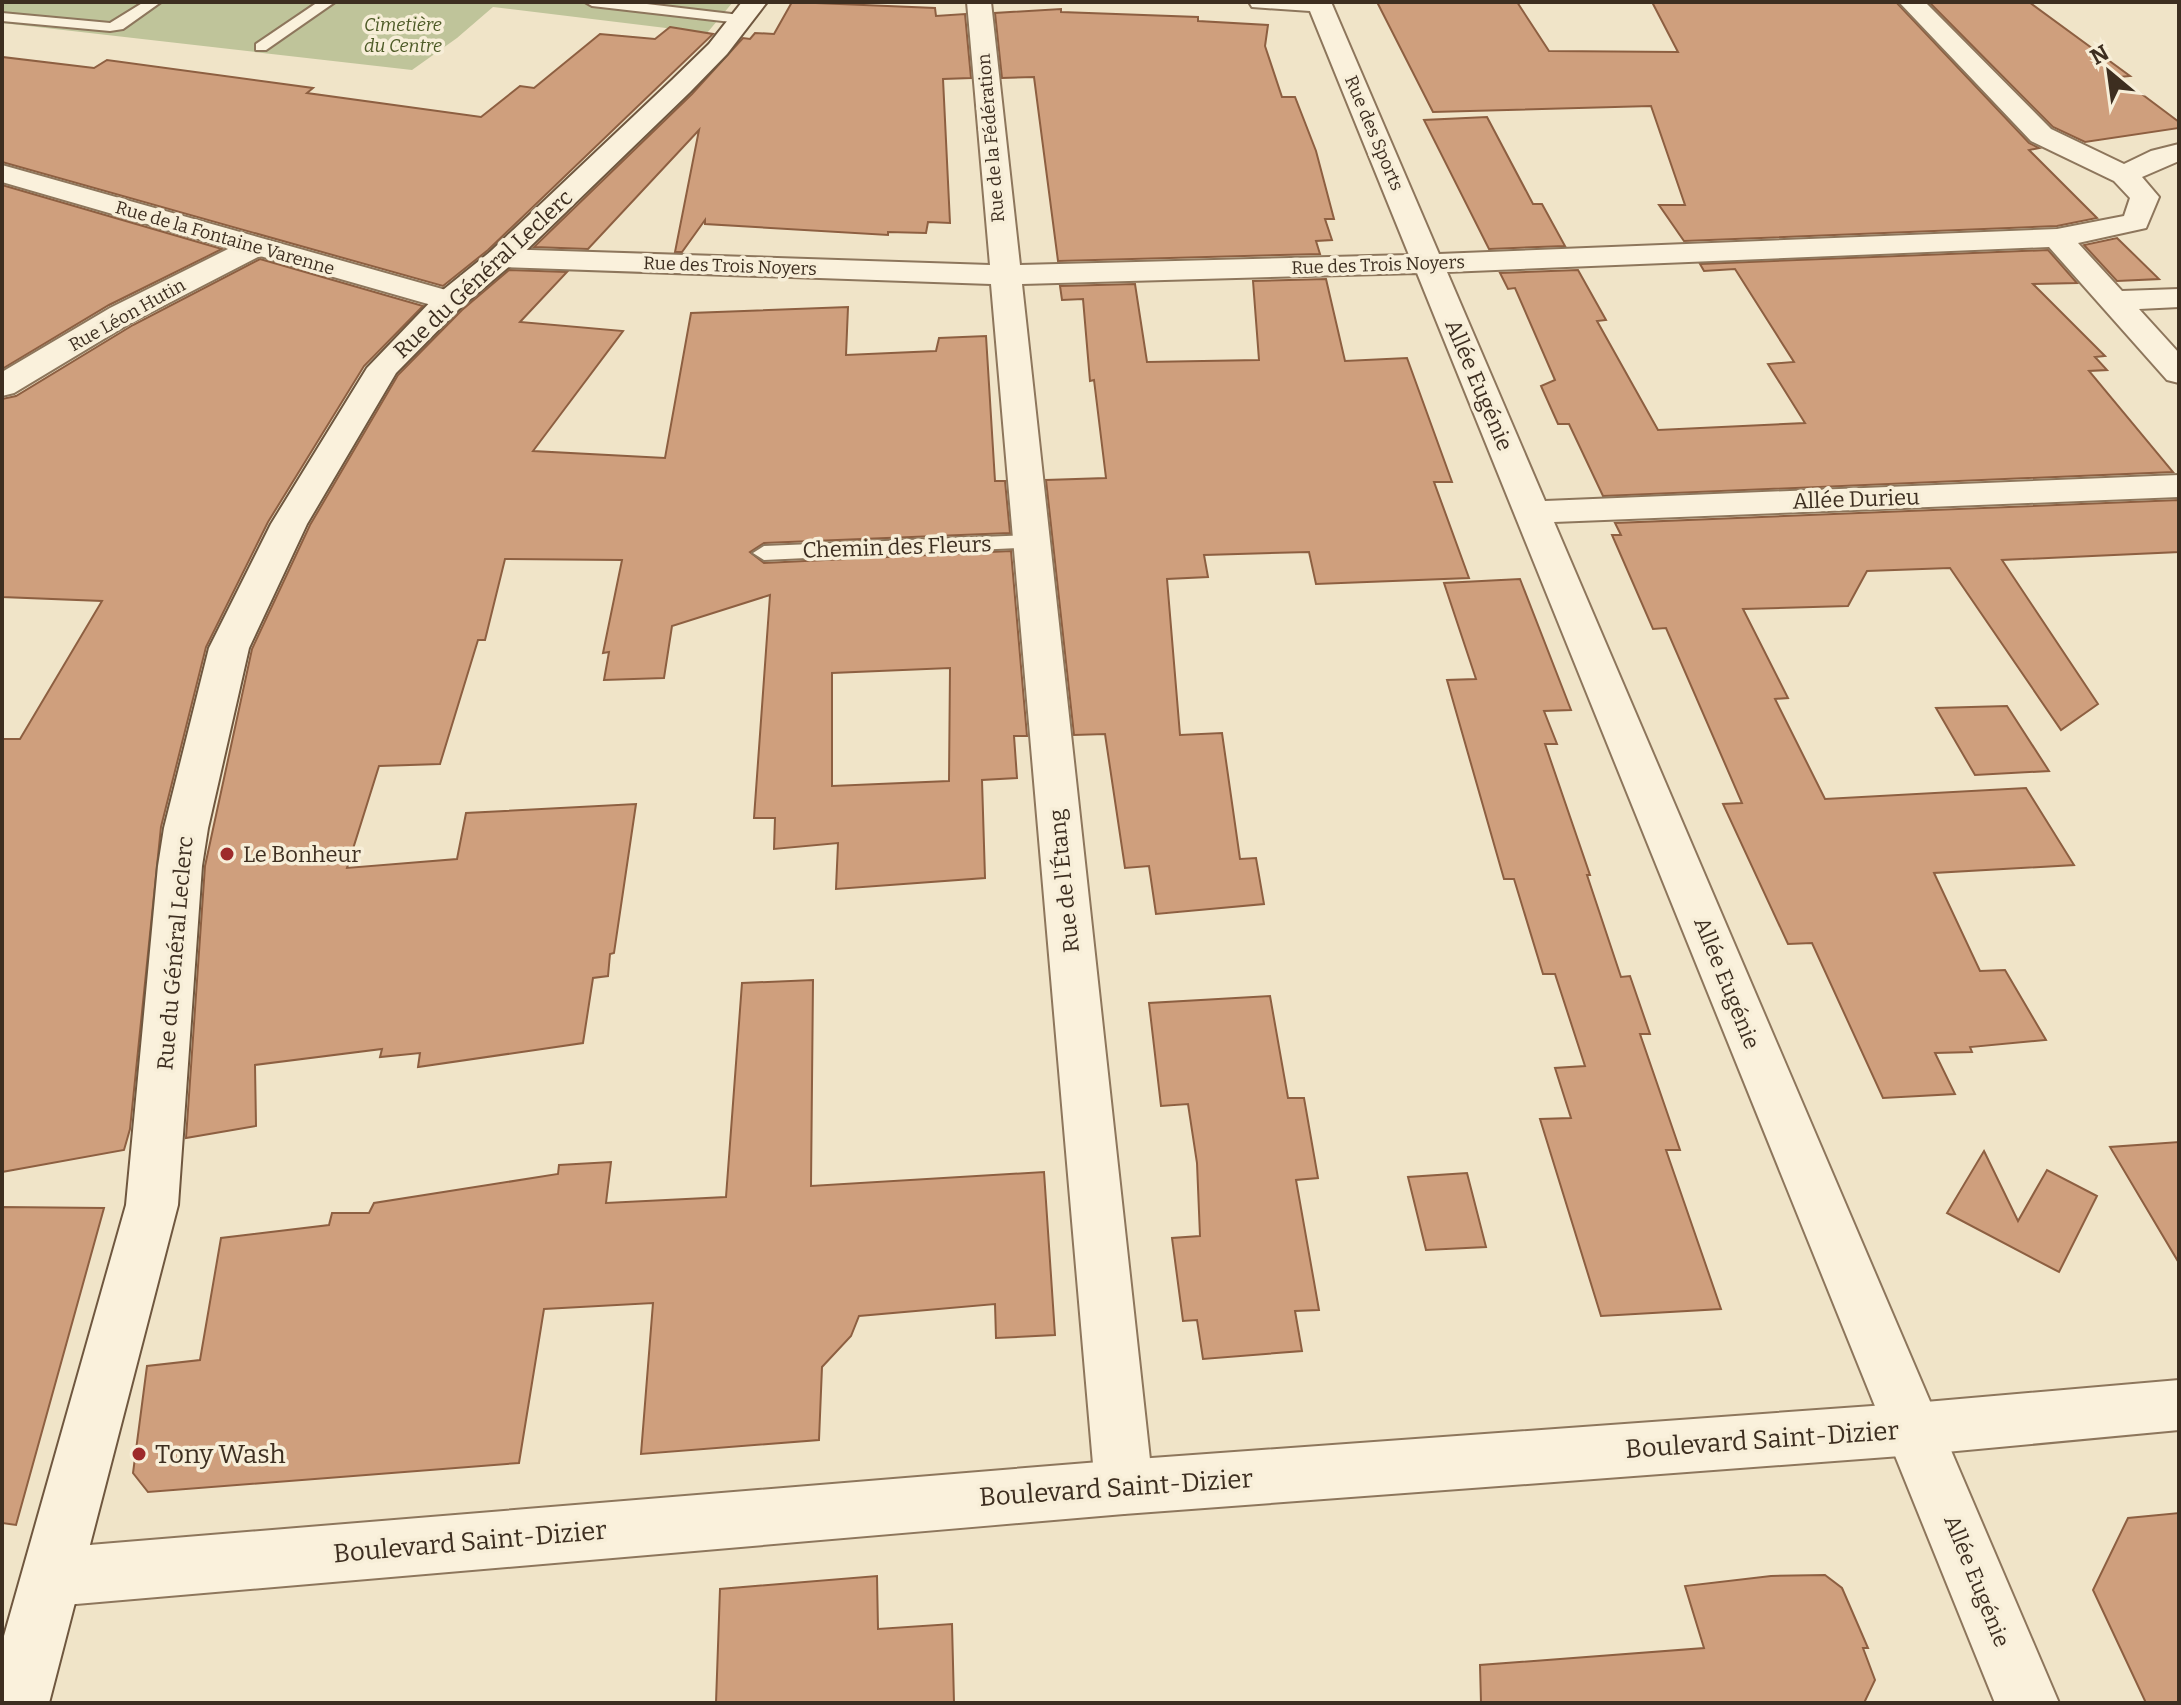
<svg xmlns="http://www.w3.org/2000/svg" width="2181" height="1705" viewBox="0 0 2181 1705" font-family="Bitter,serif">
<rect width="100%" height="100%" fill="#f0e4c8"/>
<path fill="#bfc49a" d="M 2,2 L 733,2 L 707,33 L 493,7 L 457,38 L 412,70 L 2,23 Z"/>
<g fill="#cf9f7d" stroke="#8d5f41" stroke-width="2" fill-rule="evenodd">
<path d="M 792,2 L 935,8 L 936,16 L 965,14 L 971,78 L 943,79 L 950,223 L 928,222 L 926,233 L 888,232 L 888,235 L 705,224 L 705,220 L 682,252 L 675,252 L 699,130 L 588,249 L 534,247 L 692,94 L 743,38 L 750,39 L 755,33 L 774,34 Z"/>
<path d="M 1377,2 L 1517,2 L 1549,51 L 1678,52 L 1652,2 L 1896,2 L 2029,143 L 2039,148 L 2029,150 L 2097,218 L 2057,226 L 1684,241 L 1659,205 L 1685,205 L 1651,106 L 1433,112 Z"/>
<path d="M 1929,2 L 2029,2 L 2130,76 L 2119,77 L 2179,122 L 2179,128 L 2085,142 L 2053,127 Z"/>
<path d="M 1061,9 L 1061,12 L 1198,17 L 1198,21 L 1268,25 L 1265,46 L 1282,97 L 1295,97 L 1316,151 L 1334,219 L 1325,219 L 1332,240 L 1316,241 L 1320,254 L 1058,261 L 1034,77 L 1002,78 L 995,13 Z"/>
<path d="M 670,27 L 713,34 L 488,250 L 443,286 L 2,162 L 2,57 L 94,68 L 107,60 L 313,88 L 307,93 L 481,117 L 520,86 L 534,88 L 600,34 L 655,39 Z"/>
<path d="M 1487,117 L 1533,204 L 1542,204 L 1565,246 L 1489,249 L 1424,120 Z"/>
<path d="M 2,185 L 222,249 L 109,305 L 2,369 Z"/>
<path d="M 2117,238 L 2159,279 L 2117,281 L 2084,245 Z"/>
<path d="M 2048,250 L 2077,283 L 2033,284 L 2105,356 L 2095,357 L 2107,370 L 2089,371 L 2173,472 L 1603,496 L 1569,424 L 1558,424 L 1541,386 L 1555,380 L 1515,288 L 1508,289 L 1500,273 L 1578,270 L 1606,320 L 1597,321 L 1658,430 L 1805,423 L 1768,364 L 1794,362 L 1735,269 L 1704,271 L 1700,264 Z"/>
<path d="M 260,259 L 423,306 L 364,366 L 268,522 L 206,647 L 161,827 L 130,1129 L 124,1150 L 2,1172 L 2,739 L 20,739 L 102,601 L 2,597 L 2,399 L 16,396 L 133,325 Z"/>
<path d="M 509,270 L 567,272 L 520,322 L 623,331 L 533,451 L 665,458 L 691,313 L 848,307 L 846,355 L 936,351 L 939,338 L 986,336 L 995,481 L 1005,481 L 1010,533 L 764,543 L 750,552 L 764,563 L 1011,551 L 1027,736 L 1014,736 L 1017,778 L 982,780 L 985,878 L 836,889 L 838,843 L 774,849 L 775,818 L 754,818 L 770,595 L 672,626 L 664,678 L 604,680 L 609,652 L 603,653 L 622,560 L 505,559 L 485,640 L 478,640 L 440,764 L 379,766 L 347,868 L 457,859 L 466,813 L 636,804 L 614,953 L 610,954 L 608,976 L 593,978 L 583,1043 L 418,1067 L 420,1053 L 380,1057 L 382,1049 L 255,1065 L 256,1126 L 186,1138 L 205,866 L 252,649 L 310,525 L 398,375 L 462,310 ZM 950,668 L 949,781 L 832,786 L 832,673 Z"/>
<path d="M 1326,279 L 1345,361 L 1407,358 L 1452,482 L 1434,482 L 1469,578 L 1316,584 L 1309,552 L 1204,555 L 1208,577 L 1167,579 L 1180,735 L 1222,733 L 1240,859 L 1256,858 L 1264,904 L 1156,914 L 1149,866 L 1125,868 L 1105,734 L 1074,735 L 1046,480 L 1106,478 L 1094,380 L 1090,381 L 1083,299 L 1062,300 L 1060,286 L 1135,284 L 1147,362 L 1259,360 L 1253,281 Z"/>
<path d="M 2179,500 L 2179,552 L 2002,560 L 2098,704 L 2061,730 L 1950,568 L 1867,571 L 1848,606 L 1743,609 L 1788,698 L 1775,699 L 1825,799 L 2026,788 L 2074,865 L 1934,873 L 1980,971 L 2005,970 L 2046,1040 L 1970,1047 L 1972,1052 L 1935,1053 L 1955,1094 L 1883,1098 L 1812,943 L 1788,944 L 1723,804 L 1742,803 L 1666,628 L 1653,629 L 1612,535 L 1621,535 L 1615,523 Z"/>
<path d="M 1520,579 L 1571,710 L 1544,711 L 1557,744 L 1545,744 L 1590,875 L 1587,875 L 1621,977 L 1630,976 L 1650,1034 L 1640,1034 L 1680,1150 L 1666,1150 L 1721,1309 L 1601,1316 L 1540,1119 L 1571,1118 L 1555,1068 L 1585,1066 L 1555,974 L 1543,974 L 1514,879 L 1504,879 L 1447,680 L 1476,679 L 1444,583 Z"/>
<path d="M 2007,706 L 2049,771 L 1975,775 L 1936,708 Z"/>
<path d="M 813,980 L 811,1186 L 1044,1172 L 1055,1335 L 996,1338 L 995,1304 L 859,1316 L 851,1336 L 822,1367 L 819,1440 L 641,1454 L 653,1303 L 544,1309 L 519,1463 L 148,1492 L 133,1473 L 147,1366 L 200,1360 L 221,1238 L 329,1225 L 332,1213 L 369,1213 L 374,1203 L 558,1174 L 559,1165 L 611,1162 L 606,1203 L 726,1197 L 742,983 Z"/>
<path d="M 1270,996 L 1288,1098 L 1304,1098 L 1318,1178 L 1296,1180 L 1319,1310 L 1295,1311 L 1302,1351 L 1203,1359 L 1197,1320 L 1183,1321 L 1172,1238 L 1200,1236 L 1197,1163 L 1188,1104 L 1161,1106 L 1149,1003 Z"/>
<path d="M 2179,1142 L 2179,1263 L 2110,1147 Z"/>
<path d="M 1984,1151 L 2018,1221 L 2047,1170 L 2097,1196 L 2059,1272 L 1947,1213 Z"/>
<path d="M 1467,1173 L 1486,1247 L 1426,1250 L 1408,1177 Z"/>
<path d="M 2,1207 L 104,1208 L 16,1525 L 2,1523 Z"/>
<path d="M 2179,1513 L 2179,1703 L 2146,1703 L 2093,1590 L 2128,1518 Z"/>
<path d="M 1825,1575 L 1842,1588 L 1868,1648 L 1863,1648 L 1875,1680 L 1864,1703 L 1481,1703 L 1480,1665 L 1704,1648 L 1685,1586 L 1771,1576 Z"/>
<path d="M 877,1576 L 878,1629 L 952,1624 L 954,1703 L 716,1703 L 720,1589 Z"/>
</g>
<g fill="none" stroke-linecap="round" stroke-linejoin="round">
<g stroke="#8d765c" stroke-width="4">
<g id="service">
<path d="M 144,2 L 161,2 L 123,29 L 110,31 L 2,21 L 2,13 L 110,23 Z"/>
<path d="M 318,2 L 335,2 L 266,50 L 256,50 L 256,44 Z"/>
<path d="M 585,2 L 630,2 L 740,15 L 747,19 L 740,23 L 592,6 Z"/>
<path d="M 1030,535 L 1041,542 L 1038,547 L 764,560 L 753,553 L 764,546 Z"/>
</g>
</g>
<g stroke="#8d765c" stroke-width="4">
<g id="minor">
<path d="M 967,2 L 991,2 L 1020,265 L 1409,255 L 1310,11 L 1252,7 L 1249,2 L 1331,2 L 1439,254 L 2057,229 L 2124,216 L 2130,198 L 2114,181 L 2031,141 L 1899,2 L 1925,2 L 2051,129 L 2124,164 L 2151,151 L 2179,144 L 2179,161 L 2142,177 L 2159,197 L 2146,228 L 2078,243 L 2122,291 L 2179,289 L 2179,307 L 2139,309 L 2179,353 L 2179,383 L 2167,380 L 2049,247 L 1447,272 L 1545,501 L 2179,475 L 2179,497 L 1554,522 L 2059,1703 L 1995,1703 L 1417,273 L 1022,284 L 1153,1487 L 1145,1506 L 1124,1514 L 1103,1506 L 1095,1487 L 991,284 L 501,267 L 490,264 L 486,258 L 490,252 L 501,249 L 990,265 Z"/>
<path d="M 2,165 L 460,294 L 465,301 L 460,308 L 449,310 L 260,256 L 132,322 L 14,393 L 2,396 L 2,372 L 110,308 L 230,248 L 2,182 Z"/>
</g>
</g>
<g stroke="#8d765c" stroke-width="4">
<path id="tertiary" d="M 2179,1380 L 2179,1430 L 1914,1455 L 1124,1514 L 53,1606 L 32,1598 L 23,1577 L 32,1556 L 53,1548 L 1124,1460 L 1914,1403 Z"/>
</g>
<g stroke="#6f573f" stroke-width="4">
<path id="secondary" d="M 742,2 L 767,2 L 727,54 L 690,92 L 512,264 L 460,308 L 396,373 L 307,524 L 249,648 L 208,828 L 202,866 L 178,1205 L 49,1703 L 2,1703 L 2,1643 L 126,1205 L 158,866 L 164,828 L 209,648 L 271,524 L 367,368 L 438,294 L 490,252 L 672,80 L 709,44 Z"/>
</g>
<use href="#service" fill="#faf1dc" fill-rule="evenodd"/>
<use href="#minor" fill="#faf1dc" fill-rule="evenodd"/>
<use href="#tertiary" fill="#faf1dc" fill-rule="evenodd"/>
<use href="#secondary" fill="#faf1dc" fill-rule="evenodd"/>
</g>
<g fill="#9e2a2b" stroke="#f7eed8" stroke-width="3">
<circle cx="227" cy="854" r="8"/>
<circle cx="139" cy="1454" r="8"/>
</g>
<g text-anchor="middle" dominant-baseline="central" stroke-width="7" stroke-linejoin="round" paint-order="stroke">
<g font-size="18" font-style="italic" fill="#4d5a26" stroke="#f7eed8">
<text x="403" y="25">Cimetière<tspan x="403" dy="21">du Centre</tspan></text>
</g>
<g font-size="18" fill="#3d2e20" stroke="#f7eed8">
<text transform="translate(1374 133) rotate(67)">Rue des Sports</text>
<text transform="translate(991 138) rotate(-95)">Rue de la Fédération</text>
<text transform="translate(225 238) rotate(16)">Rue de la Fontaine Varenne</text>
<text transform="translate(1378 265) rotate(-2)">Rue des Trois Noyers</text>
<text transform="translate(730 266) rotate(2)">Rue des Trois Noyers</text>
<text transform="translate(127 315) rotate(-29)">Rue Léon Hutin</text>
</g>
<g font-size="22" fill="#3d2e20" stroke="#f7eed8">
<text transform="translate(483 274) rotate(-43)">Rue du Général Leclerc</text>
<text transform="translate(1479 385) rotate(67)">Allée Eugénie</text>
<text transform="translate(1856 499) rotate(-2)">Allée Durieu</text>
<text transform="translate(897 547) rotate(-2)">Chemin des Fleurs</text>
<text transform="translate(1064 881) rotate(-96)">Rue de l'Étang</text>
<text transform="translate(175 953) rotate(-85)">Rue du Général Leclerc</text>
<text transform="translate(1727 983) rotate(68)">Allée Eugénie</text>
<text transform="translate(1977 1581) rotate(68)">Allée Eugénie</text>
</g>
<g font-size="22" fill="#3d2e20" stroke="#f7eed8" text-anchor="start">
<text x="243" y="854">Le Bonheur</text>
</g>
<g font-size="26" fill="#3d2e20" stroke="#f7eed8">
<text transform="translate(1762 1440) rotate(-4)">Boulevard Saint-Dizier</text>
<text transform="translate(1116 1488) rotate(-4)">Boulevard Saint-Dizier</text>
<text transform="translate(470 1542) rotate(-5)">Boulevard Saint-Dizier</text>
</g>
<g font-size="26" fill="#3d2e20" stroke="#f7eed8" text-anchor="start">
<text x="155" y="1454">Tony Wash</text>
</g>
</g>
<rect width="2181" height="1705" fill="none" stroke="#3d2e20" stroke-width="8"/>
<g transform="translate(2109 72) rotate(331)" stroke="#f7eed8" stroke-width="6" paint-order="stroke">
<path d="M0-6L14 30L0 20L-14 30Z" fill="#3d2e20"/>
<text y="-12" font-size="22" font-weight="bold" text-anchor="middle" fill="#3d2e20">N</text>
</g>
</svg>
